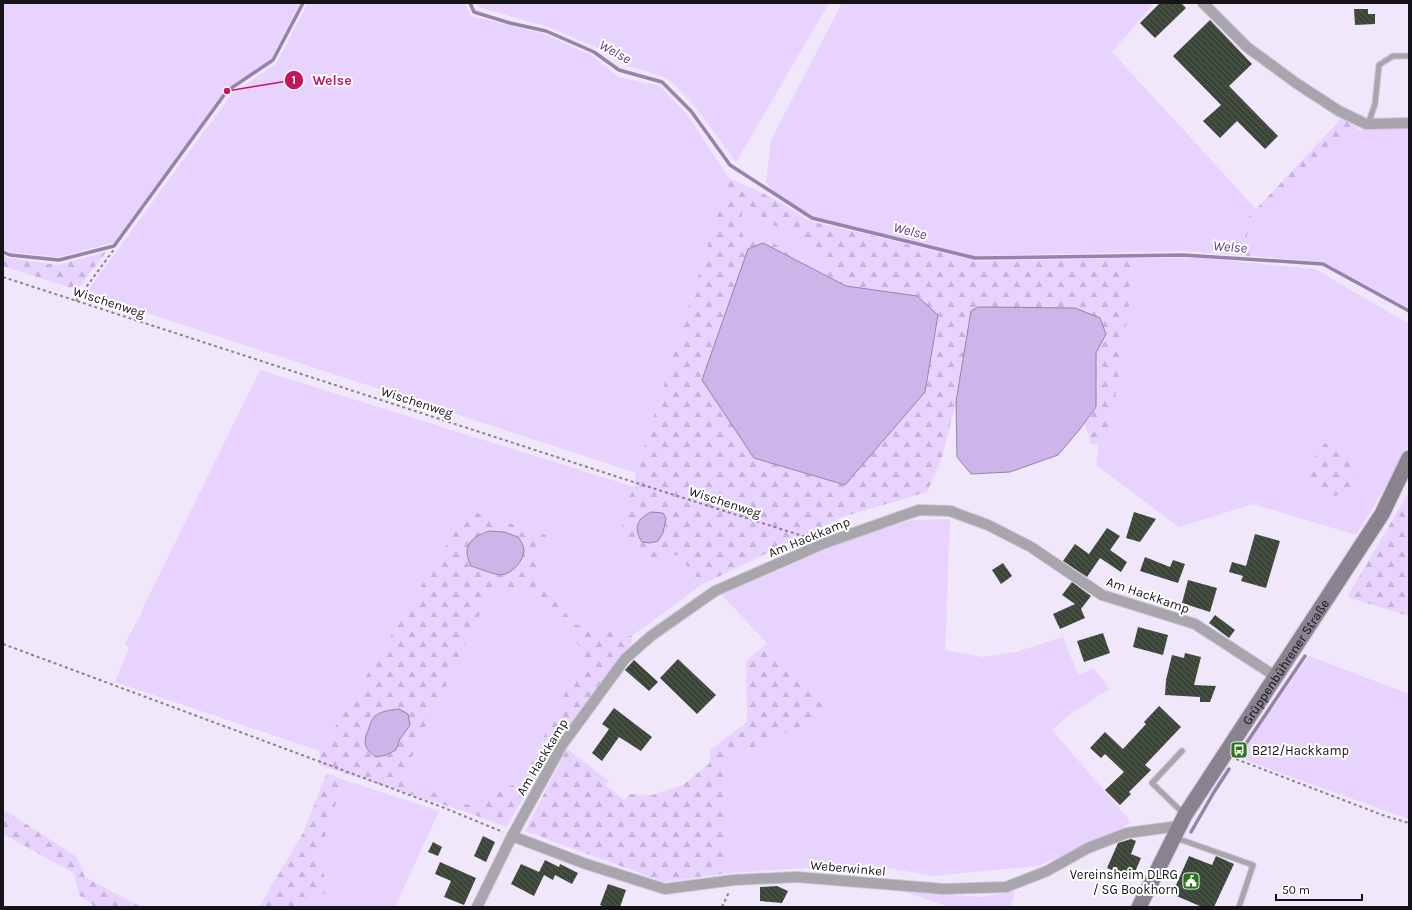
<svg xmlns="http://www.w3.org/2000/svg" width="1412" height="910" viewBox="0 0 1412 910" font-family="Karla,sans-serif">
<defs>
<pattern id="forest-firs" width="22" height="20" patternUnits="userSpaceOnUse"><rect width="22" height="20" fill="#e7d3fd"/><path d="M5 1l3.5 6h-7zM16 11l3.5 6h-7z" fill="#c5b4d8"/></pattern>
<pattern id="building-back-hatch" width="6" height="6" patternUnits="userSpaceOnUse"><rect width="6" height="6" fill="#3b4639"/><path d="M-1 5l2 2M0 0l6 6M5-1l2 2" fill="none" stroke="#545d53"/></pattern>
</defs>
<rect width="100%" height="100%" fill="#f0e7fa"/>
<g fill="#e7d3fd">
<path d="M 3,3 L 300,3 L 270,60 L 228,88 L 114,242 L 59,257 L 10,252 L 3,249 Z"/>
<path d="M 308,3 L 465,3 L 471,16 L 544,34 L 593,56 L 618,77 L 660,86 L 688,116 L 729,178 L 636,473 L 86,293 L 231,95 L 276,64 Z"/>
<path d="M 476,3 L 829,3 L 736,162 L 696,108 L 675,85 L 665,77 L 622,64 L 596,47 L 548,27 L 478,7 Z"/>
<path d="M 842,3 L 1154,3 L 1112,52 L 1256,209 L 1227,240 L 1185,251 L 975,256 L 812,217 L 773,191 L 766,182 L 771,140 Z"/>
<path d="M 1409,128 L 1409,308 L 1323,262 L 1252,256 L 1246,242 L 1248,231 L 1338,139 L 1360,130 Z"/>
<path d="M 749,206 L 758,211 L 764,220 L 823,251 L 827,257 L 824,271 L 764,238 L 745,240 C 740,231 741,219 742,209 Z"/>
<path d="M 1136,258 L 1200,258 L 1315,269 L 1409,324 L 1409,443 L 1398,467 L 1356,535 L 1253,504 L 1179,527 L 1096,465 L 1099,445 L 1110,433 Z"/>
<path d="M 260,370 L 634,487 L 621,517 L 644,558 L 679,555 L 701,585 L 632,636 L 574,624 L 535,573 L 468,510 L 320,751 L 115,682 L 129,649 L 125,643 L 143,611 L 142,610 Z"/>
<path d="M 950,519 L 945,650 L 983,657 L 1016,652 L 1063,637 L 1078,675 L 1094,668 L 1109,689 L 1068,716 L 1052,730 L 1131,822 L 1104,840 L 1037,866 L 933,876 L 877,866 L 851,865 L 728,873 L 723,761 L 813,721 L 826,707 L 722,595 L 852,538 L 912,520 Z"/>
<path d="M 492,589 L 535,589 L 580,647 L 590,669 L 571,681 L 523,780 L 469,805 L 412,785 L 404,774 Z"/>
<path d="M 1309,656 L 1409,694 L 1409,819 L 1250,762 L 1240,756 Z"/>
<path d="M 344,780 L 439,811 L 395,907 L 297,907 L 327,892 L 320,851 Z"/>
<path d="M 1015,891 L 1011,907 L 950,907 L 904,892 L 982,897 Z"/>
</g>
<g fill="url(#forest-firs)" fill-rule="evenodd">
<path d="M 1342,118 L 1360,130 L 1338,139 L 1248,231 L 1246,242 L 1252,256 L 1185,251 L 1227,240 Z"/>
<path d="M 729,178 L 771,197 L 810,221 L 978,261 L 1136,258 L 1110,433 L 1099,445 L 1091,444 L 1085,423 L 1096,407 L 1096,353 L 1106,334 L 971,311 L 956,402 L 941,461 L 927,492 L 842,517 L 701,585 L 679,555 L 644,558 L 626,545 L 621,517 L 634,487 L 636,473 ZM 750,206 L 758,211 L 764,220 L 823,251 L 827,257 L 824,271 L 764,238 L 745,240 C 740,231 741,219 743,209 ZM 763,243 L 846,286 L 917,296 L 754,458 ZM 651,512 L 666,518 L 663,533 L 637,527 L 642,517 Z"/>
<path d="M 106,252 L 77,290 L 3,266 L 3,255 L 8,258 L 58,265 Z"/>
<path d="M 1329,441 L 1336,442 L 1356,461 C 1356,469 1357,478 1352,485 C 1346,497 1324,500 1314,491 C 1308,485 1308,475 1307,468 L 1323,445 Z"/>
<path d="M 1409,492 L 1409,616 L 1347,597 Z"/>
<path d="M 468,510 L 546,535 L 535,573 L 574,624 L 632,636 L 632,643 L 621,657 L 557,741 L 506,827 L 466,812 L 319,765 L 320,751 ZM 524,551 L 500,575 L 471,566 ZM 492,589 L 535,589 L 580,647 L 589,669 L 571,681 L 523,780 L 469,805 L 412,785 L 404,774 ZM 410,725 L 400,739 L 396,750 L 376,757 Z"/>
<path d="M 767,644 L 826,707 L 813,721 L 723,761 L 728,873 L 664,882 L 525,831 L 567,749 L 609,781 L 605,785 L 625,801 L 630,794 L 652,795 L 683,785 L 709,764 L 711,749 L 747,722 L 746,661 Z"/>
<path d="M 327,773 L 344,780 L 320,851 L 327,892 L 297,907 L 259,907 L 303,833 Z"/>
<path d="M 3,809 L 77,857 L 85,877 L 141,907 L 95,907 L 79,895 L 74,873 L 3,834 Z"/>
</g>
<g fill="#cdb4e9" stroke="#9683aa">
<path d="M 763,243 L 846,286 L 917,296 L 938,315 L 925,392 L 845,485 L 754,458 L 702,380 L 748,249 Z"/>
<path d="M 978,307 L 1075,308 L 1100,318 L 1106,334 L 1096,353 L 1096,407 L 1080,429 L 1058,455 L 1010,472 L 971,474 L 957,457 L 956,402 L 971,311 Z"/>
<path d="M 651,512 L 663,513 L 666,518 L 663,533 L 658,541 L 650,543 L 642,542 C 633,528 637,519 651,512 Z"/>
<path d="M 489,531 L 504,532 L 518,537 C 521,541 524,546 524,551 C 523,561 512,574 501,575 C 496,575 477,568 471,566 C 461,545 471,538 489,531 Z"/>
<path d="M 399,709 L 408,714 L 410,725 L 400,739 L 396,750 L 386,755 L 376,757 C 363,748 363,742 369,728 C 370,724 372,719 375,716 C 381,711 391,710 399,709 Z"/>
</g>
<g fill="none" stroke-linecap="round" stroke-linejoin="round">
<g stroke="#9683aa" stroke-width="3.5">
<path d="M 470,3 L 474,12 L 510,23 L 546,31 L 594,52 L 619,70 L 662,82 L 691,111 L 730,165 L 812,218 L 975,258 L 1183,255 L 1323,264 L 1409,311"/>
<path d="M 3,252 L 10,255 L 59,260 L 114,246 L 227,91 L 273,60 L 303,3"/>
<path d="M 1239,754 L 1305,656"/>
<path d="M 1191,832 L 1214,792 L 1229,769"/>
</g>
</g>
<g fill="url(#building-back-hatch)">
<path d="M 1160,3 L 1181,3 L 1186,8 L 1155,38 L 1140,23 Z"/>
<path d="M 1354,9 L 1368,9 L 1368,14 L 1375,14 L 1375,24 L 1355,25 Z"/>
<path d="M 1210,20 L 1252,64 L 1229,86 L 1278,136 L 1265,149 L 1237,121 L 1220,138 L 1203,121 L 1221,105 L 1173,56 Z"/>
<path d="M 1134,512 L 1156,519 L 1140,542 L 1126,538 Z"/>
<path d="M 1107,528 L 1120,536 L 1110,550 L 1127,562 L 1121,572 L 1100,558 L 1087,577 L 1063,561 L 1075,544 L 1089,554 Z"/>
<path d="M 1255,534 L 1280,541 L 1266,588 L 1241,581 L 1243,576 L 1229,572 L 1232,562 L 1246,566 Z"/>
<path d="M 1145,557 L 1170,567 L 1173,560 L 1185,564 L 1178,583 L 1140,571 Z"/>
<path d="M 1003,563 L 1012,576 L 1001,584 L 992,570 Z"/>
<path d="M 1188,580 L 1217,588 L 1210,612 L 1182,603 Z"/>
<path d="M 1072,582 L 1091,596 L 1081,609 L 1085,618 L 1060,629 L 1053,614 L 1075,604 L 1062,595 Z"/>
<path d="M 1215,615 L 1235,630 L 1229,638 L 1209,623 Z"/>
<path d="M 1138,627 L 1168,635 L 1163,655 L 1133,647 Z"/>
<path d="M 1103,633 L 1110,653 L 1084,662 L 1077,641 Z"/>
<path d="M 1185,653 L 1201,657 L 1194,685 L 1216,686 L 1210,702 L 1200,702 L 1200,697 L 1165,695 L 1166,680 L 1172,655 L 1184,658 Z"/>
<path d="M 678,659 L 716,695 L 697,714 L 660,678 Z"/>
<path d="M 634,660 L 658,682 L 649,691 L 625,670 Z"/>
<path d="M 1159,706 L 1181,727 L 1145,765 L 1151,770 L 1129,792 L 1131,794 L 1120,805 L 1105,790 L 1124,772 L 1105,754 L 1101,758 L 1090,748 L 1105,732 L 1123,749 L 1146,724 L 1144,722 Z"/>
<path d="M 614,708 L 652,737 L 641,751 L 619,737 L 602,761 L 592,753 L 609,729 L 602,724 Z"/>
<path d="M 483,836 L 495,842 L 486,862 L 474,856 Z"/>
<path d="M 1131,839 L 1136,841 L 1131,854 L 1141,858 L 1132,879 L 1107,868 L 1118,843 Z"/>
<path d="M 433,842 L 442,847 L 438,856 L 428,852 Z"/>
<path d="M 1189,856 L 1212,865 L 1216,856 L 1234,864 L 1214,907 L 1202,907 L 1172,894 Z"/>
<path d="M 545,860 L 559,867 L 560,864 L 578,873 L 572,884 L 555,875 L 553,880 L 544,875 L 534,896 L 511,884 L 521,864 L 539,872 Z"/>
<path d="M 440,862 L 476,878 L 464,905 L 444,897 L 451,881 L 435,874 Z"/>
<path d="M 608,884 L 626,890 L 620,907 L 605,907 L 600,905 Z"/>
<path d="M 777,886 L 788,891 L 782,903 L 760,901 L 760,887 Z"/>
</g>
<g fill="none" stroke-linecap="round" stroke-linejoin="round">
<g stroke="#cdc5d6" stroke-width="7">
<g id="lane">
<path d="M 1368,124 L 1375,104 L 1379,65 L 1393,56 L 1409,56"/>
<path d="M 1182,751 L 1152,783 L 1184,814"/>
<path d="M 1176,838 L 1253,865 L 1239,907"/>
</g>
</g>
<g stroke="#cdc5d6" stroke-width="12">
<g id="street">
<path d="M 1203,3 L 1247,47 L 1296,83 L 1339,111 L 1366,124 L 1409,123"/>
<path d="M 512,836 L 586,864 L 665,889 L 734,880 L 797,877 L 944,889 L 1006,887 L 1047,871 L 1088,848 L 1127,833 L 1179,826"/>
<path d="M 477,907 L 512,836 L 562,745 L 625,659 L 651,636 L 715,591 L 825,543 L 919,510 L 950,511 L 988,525 L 1031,547 L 1102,595 L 1195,624 L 1275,676"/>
</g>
</g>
<g stroke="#cdc5d6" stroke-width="17">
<g id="secondary">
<path id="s1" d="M 1139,907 L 1185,815 L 1382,514 L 1409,458"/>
</g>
</g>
<g stroke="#88828e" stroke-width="2" stroke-dasharray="3 3" stroke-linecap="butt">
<path d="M 3,277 L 621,478 L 809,538"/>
<path d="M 76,301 L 115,248"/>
<path d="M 3,644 L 442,807 L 503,832"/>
<path d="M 1236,759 L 1385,816 L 1409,823"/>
<path d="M 722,907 L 729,892"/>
</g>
<use href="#lane" stroke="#a8a5ad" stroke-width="5"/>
<use href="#street" stroke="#a8a5ad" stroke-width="10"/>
<use href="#secondary" stroke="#88838e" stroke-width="15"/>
</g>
<defs>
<g id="bus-square" transform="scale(0.9)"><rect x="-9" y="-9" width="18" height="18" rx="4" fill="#2a7418" stroke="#fff"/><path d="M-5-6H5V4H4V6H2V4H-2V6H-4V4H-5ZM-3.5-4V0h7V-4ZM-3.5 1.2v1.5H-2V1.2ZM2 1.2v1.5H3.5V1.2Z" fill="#fff"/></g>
<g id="civic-square" transform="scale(0.9)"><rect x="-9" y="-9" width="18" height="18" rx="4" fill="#2a7418" stroke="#fff"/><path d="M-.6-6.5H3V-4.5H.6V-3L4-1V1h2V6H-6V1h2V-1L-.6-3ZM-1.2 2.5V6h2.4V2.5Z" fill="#fff"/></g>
</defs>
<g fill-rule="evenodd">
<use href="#bus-square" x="1239" y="750"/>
<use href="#civic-square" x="1191" y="881"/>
</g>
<g text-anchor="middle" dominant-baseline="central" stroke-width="4" stroke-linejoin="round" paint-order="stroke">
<g font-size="13" fill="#151218" stroke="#fff">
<text transform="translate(109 302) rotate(18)">Wischenweg</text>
<text transform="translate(417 402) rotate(18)">Wischenweg</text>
<text transform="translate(725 502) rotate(18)">Wischenweg</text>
<text transform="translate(809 537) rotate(-22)">Am Hackkamp</text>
<text transform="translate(1148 595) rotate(19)">Am Hackkamp</text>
<text stroke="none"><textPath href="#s1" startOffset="286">Grüppenbührener Straße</textPath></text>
<text transform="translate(542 757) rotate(-59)">Am Hackkamp</text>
<text transform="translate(848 868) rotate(5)">Weberwinkel</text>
</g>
<g font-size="13" fill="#151218" stroke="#fff" text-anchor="start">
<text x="1252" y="750">B212/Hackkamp</text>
<text x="1178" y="874" text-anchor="end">Vereinsheim DLRG<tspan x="1178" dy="15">/ SG Bookhorn</tspan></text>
</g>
<g font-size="14" font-style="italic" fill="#5d3c7b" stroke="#fff">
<text transform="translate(615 52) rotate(29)">Welse</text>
<text transform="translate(910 231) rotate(14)">Welse</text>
<text transform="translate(1230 247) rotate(4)">Welse</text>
</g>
</g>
<path fill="none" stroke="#c2185b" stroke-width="1.5" d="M227 91L294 80"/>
<g fill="#c2185b" stroke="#fff" stroke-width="1.5">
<circle cx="227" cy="91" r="4"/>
<circle cx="294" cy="80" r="10"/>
</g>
<g font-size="12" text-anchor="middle" font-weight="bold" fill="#fff">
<text x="294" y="84">1</text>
</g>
<g font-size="14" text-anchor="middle" font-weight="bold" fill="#c2185b" stroke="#fff" stroke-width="4" stroke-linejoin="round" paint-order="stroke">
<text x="332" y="85">Welse</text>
</g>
<rect width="1412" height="910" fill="none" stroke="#151218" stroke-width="8"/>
<path d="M1276 894v6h86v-6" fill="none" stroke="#151218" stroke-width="2"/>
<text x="1282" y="894" font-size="12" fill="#151218" stroke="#ffffff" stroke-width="3" paint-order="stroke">50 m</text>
</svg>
